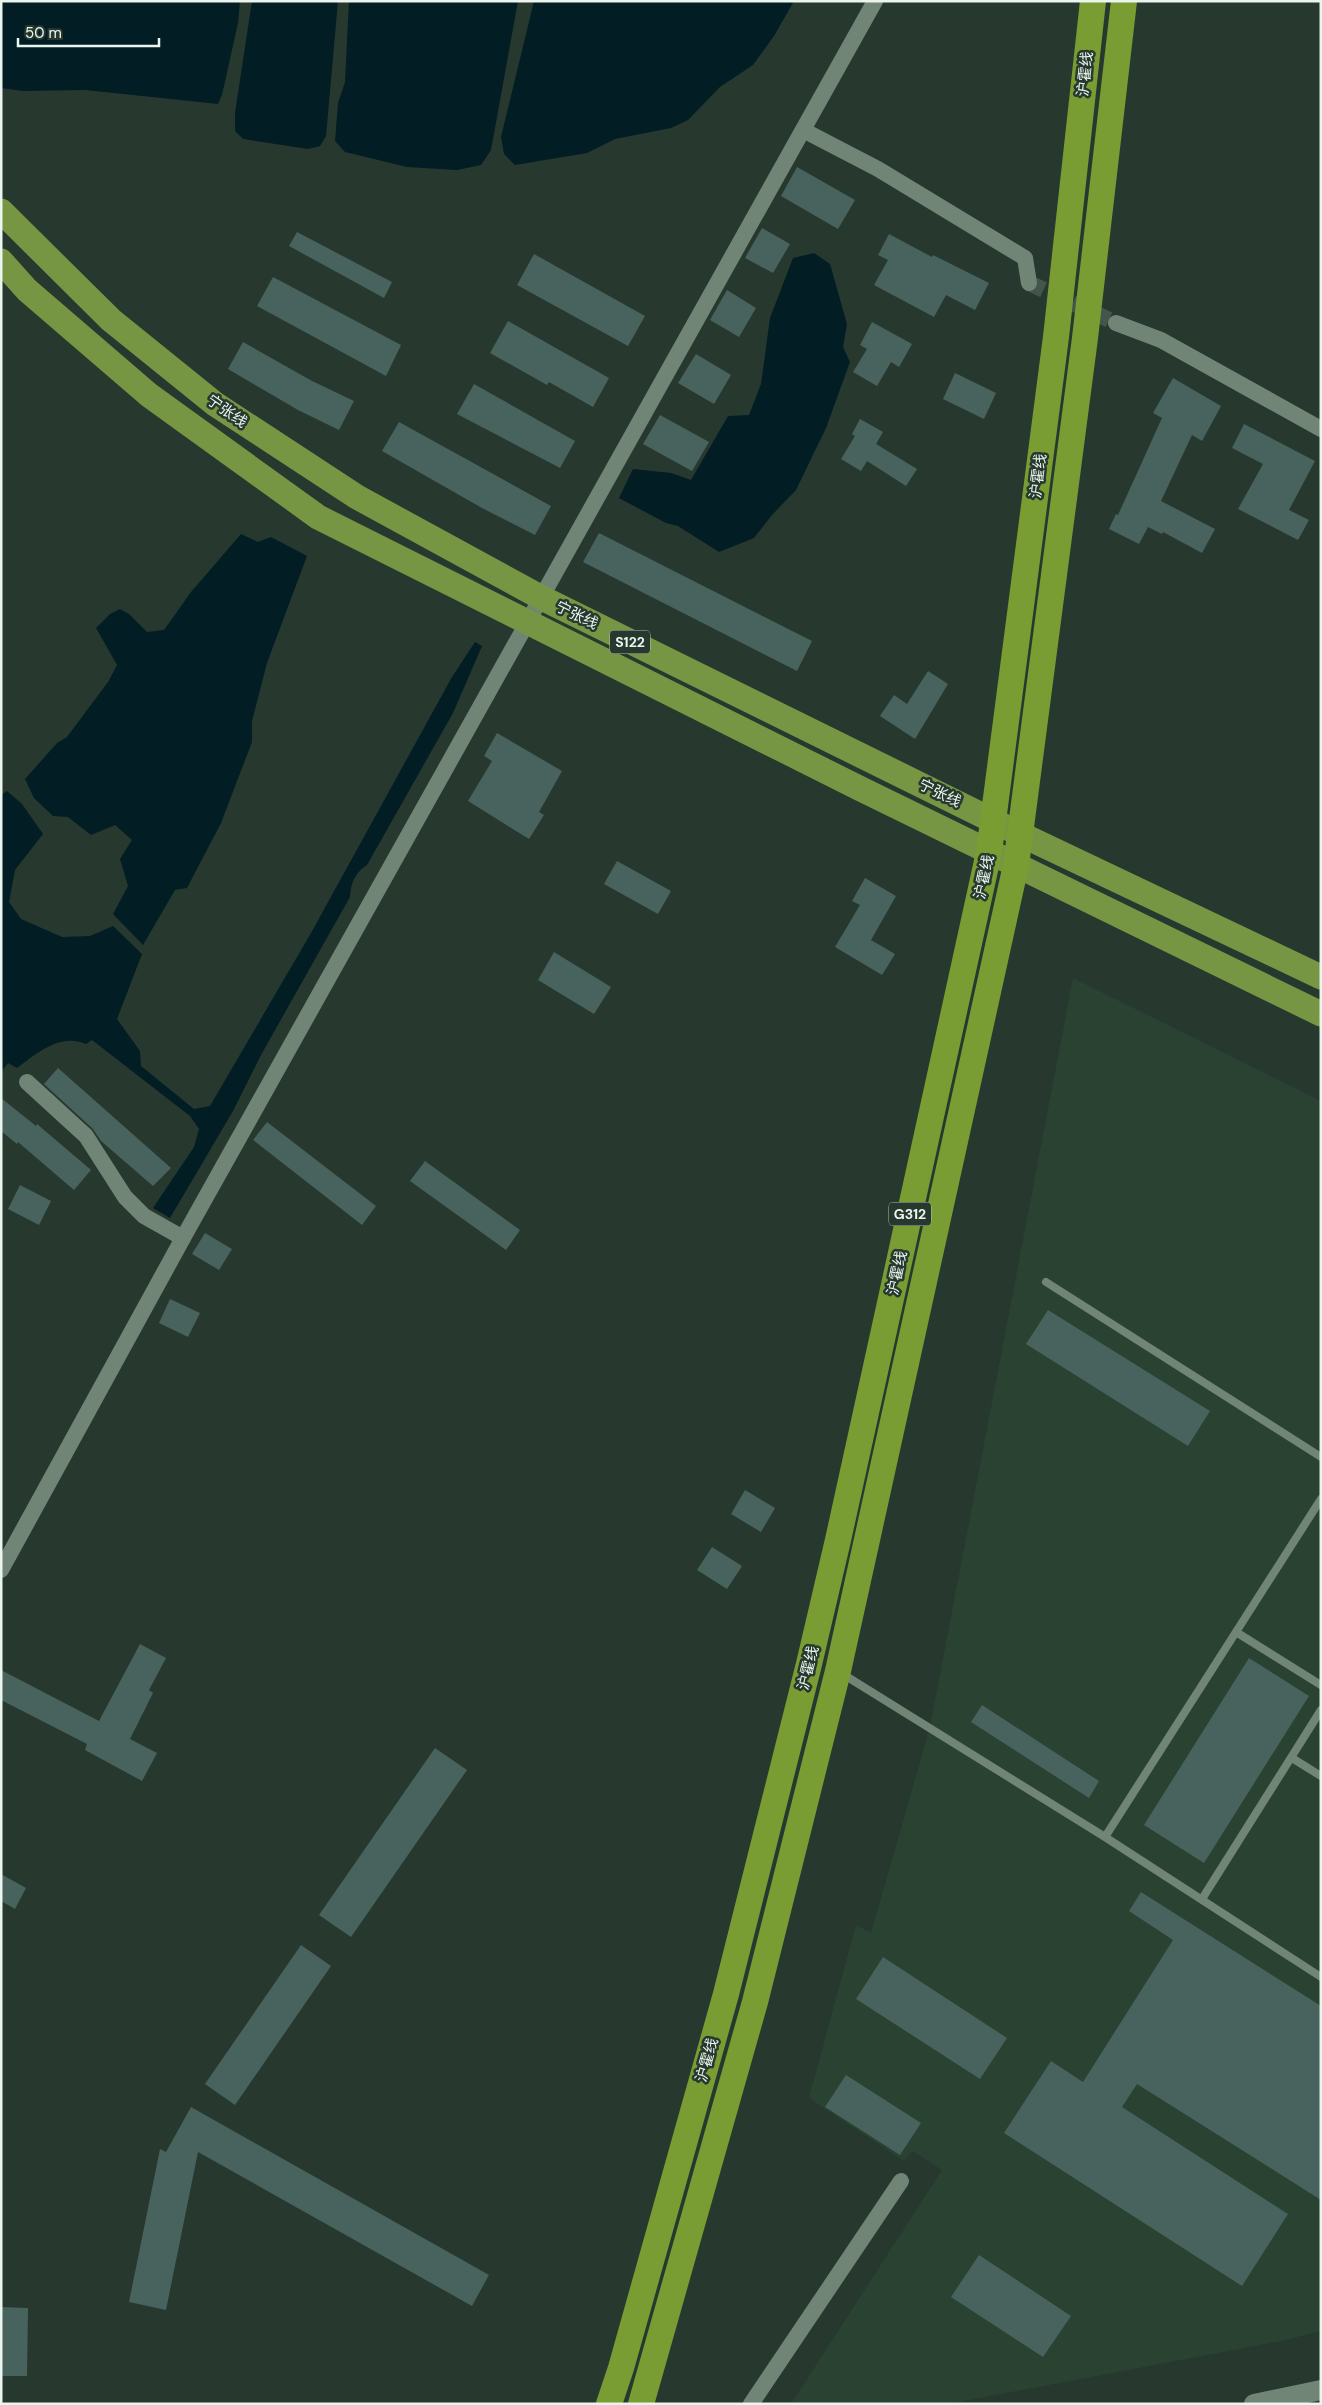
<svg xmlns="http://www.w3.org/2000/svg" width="1322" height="2405" viewBox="0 0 1322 2405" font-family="'DM Sans','Noto Sans SC',sans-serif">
<rect width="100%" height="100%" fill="#27392e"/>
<path fill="#294232" d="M 1073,978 L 1321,1101 L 1321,2331 L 1281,2341 L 948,2404 L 791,2404 L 942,2170 L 913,2151 L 904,2161 L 809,2098 L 856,1925 L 871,1933 L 930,1727 Z"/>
<g fill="#021d24">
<path d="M 1,1 L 240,1 L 238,23 L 222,95 L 218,104 L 85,90 L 23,91 L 1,88 Z"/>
<path d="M 252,1 L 338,1 L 326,136 L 320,146 L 308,149 L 243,139 L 235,131 L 235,113 Z"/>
<path d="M 349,1 L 518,1 L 491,150 L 481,165 L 457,170 L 407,167 L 345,152 L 335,141 L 338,103 L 345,82 Z"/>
<path d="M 534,1 L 794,1 L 774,36 L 753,65 L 720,87 L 688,120 L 671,128 L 615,139 L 587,153 L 515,165 L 504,154 L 501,137 Z"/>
<path d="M 814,253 L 830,264 L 847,324 L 843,347 L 850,362 L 826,428 L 796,490 L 772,515 L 754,538 L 719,552 L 678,526 L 666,523 L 619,498 L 633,469 L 671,473 L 691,480 L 728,416 L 749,415 L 761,384 L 770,318 L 793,258 Z"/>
<path d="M 241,534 L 258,542 L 271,537 L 307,556 L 267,663 L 252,721 L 252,742 L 221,823 L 187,888 L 175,890 L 143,945 L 113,914 L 128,886 L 120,859 L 132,840 L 115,825 L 91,835 L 68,817 L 53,816 L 34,798 L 25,779 L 57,743 L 67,737 L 108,682 L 117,665 L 96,628 L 110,614 L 120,609 L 129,614 L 147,632 L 164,630 L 191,592 Z"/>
<path d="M 475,642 L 482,646 L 453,713 L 367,865 C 355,873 351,882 350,897 L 261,1055 L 233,1111 L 170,1218 L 153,1208 L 194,1147 L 199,1129 L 190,1116 L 92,1040 L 86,1044 C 59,1033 38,1053 17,1068 L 8,1063 L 1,1072 L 1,795 L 7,791 L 22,804 L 43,834 L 15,870 L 9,902 L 21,919 L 62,937 L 90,936 L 113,926 L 142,954 L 117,1019 L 140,1051 L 141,1066 L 194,1109 L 210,1106 L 311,933 L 452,677 Z"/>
</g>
<g fill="#48625e">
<path d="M 797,167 L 855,200 L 838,229 L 781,196 Z"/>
<path d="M 762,228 L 790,244 L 773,273 L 745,258 Z"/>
<path d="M 297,232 L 392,282 L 384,298 L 289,246 Z"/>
<path d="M 889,234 L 932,257 L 933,255 L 989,283 L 975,310 L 946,295 L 934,317 L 874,285 L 888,260 L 878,255 Z"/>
<path d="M 534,254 L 645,316 L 628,346 L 517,285 Z"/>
<path d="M 273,277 L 401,345 L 386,376 L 257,306 Z"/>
<path d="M 727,290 L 756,308 L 739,337 L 710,320 Z"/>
<path d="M 508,321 L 609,378 L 593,407 L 549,382 L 547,385 L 490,353 Z"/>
<path d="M 872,322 L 912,344 L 899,367 L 891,362 L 877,386 L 853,372 L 867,349 L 860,345 Z"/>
<path d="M 243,342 L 312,381 L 354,401 L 339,430 L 298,410 L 228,369 Z"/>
<path d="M 696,354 L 731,375 L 714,404 L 678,383 Z"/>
<path d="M 955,373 L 996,393 L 984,419 L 943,399 Z"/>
<path d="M 1173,378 L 1221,406 L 1202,441 L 1192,435 L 1161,501 L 1215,529 L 1202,553 L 1163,532 L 1162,534 L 1148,527 L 1139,544 L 1109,529 L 1116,514 L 1118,515 L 1162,418 L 1153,413 Z"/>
<path d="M 474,384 L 575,441 L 560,468 L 457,414 Z"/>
<path d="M 660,415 L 709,442 L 692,471 L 643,444 Z"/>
<path d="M 860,419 L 883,432 L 876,444 L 917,469 L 906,486 L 867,461 L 861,471 L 841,459 L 855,436 L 852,434 Z"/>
<path d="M 399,422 L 551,506 L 535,535 L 482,508 L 382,451 Z"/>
<path d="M 1244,424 L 1315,461 L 1289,510 L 1309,520 L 1298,540 L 1238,509 L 1263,464 L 1232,448 Z"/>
<path d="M 599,533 L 812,641 L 797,671 L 583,562 Z"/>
<path d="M 928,671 L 948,684 L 915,739 L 880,716 L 894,695 L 907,704 Z"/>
<path d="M 497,733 L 562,771 L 539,812 L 544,815 L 529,839 L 468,801 L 492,761 L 484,756 Z"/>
<path d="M 617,861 L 671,891 L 658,914 L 604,884 Z"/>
<path d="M 865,878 L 896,896 L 871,940 L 895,954 L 882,975 L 835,947 L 860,905 L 852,901 Z"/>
<path d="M 554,952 L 611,987 L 594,1014 L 538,980 Z"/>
<path d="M 58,1068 L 171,1168 L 153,1186 L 101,1141 L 93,1129 L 44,1084 Z"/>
<path d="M 1,1098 L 36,1126 L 37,1124 L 91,1170 L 74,1190 L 18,1142 L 17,1144 L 1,1131 Z"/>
<path d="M 267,1122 L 376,1206 L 362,1225 L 253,1140 Z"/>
<path d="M 425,1161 L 520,1230 L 506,1250 L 410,1181 Z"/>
<path d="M 20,1185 L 51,1201 L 39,1225 L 8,1209 Z"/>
<path d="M 205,1233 L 232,1249 L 219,1270 L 192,1254 Z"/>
<path d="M 170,1299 L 200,1313 L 188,1337 L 159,1323 Z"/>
<path d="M 1048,1310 L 1210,1411 L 1188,1446 L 1026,1344 Z"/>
<path d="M 745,1490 L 775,1508 L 761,1532 L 731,1514 Z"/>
<path d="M 712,1547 L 742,1566 L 727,1589 L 697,1570 Z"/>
<path d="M 140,1644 L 166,1658 L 149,1690 L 153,1693 L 130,1739 L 157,1753 L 142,1781 L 85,1750 L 87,1744 L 1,1700 L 1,1670 L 99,1721 Z"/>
<path d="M 1249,1658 L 1309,1696 L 1204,1863 L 1144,1825 Z"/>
<path d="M 982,1705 L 1099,1781 L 1089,1798 L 971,1722 Z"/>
<path d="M 435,1748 L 467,1770 L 351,1937 L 319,1915 Z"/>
<path d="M 1,1874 L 26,1888 L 15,1909 L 1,1901 Z"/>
<path d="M 1141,1892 L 1321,2006 L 1321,2200 L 1137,2084 L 1122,2107 L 1288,2214 L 1242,2286 L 1004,2133 L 1051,2061 L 1083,2082 L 1173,1940 L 1129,1911 Z"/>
<path d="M 301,1945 L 331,1966 L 235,2105 L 205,2084 Z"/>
<path d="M 883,1957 L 1007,2038 L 980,2079 L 856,1999 Z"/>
<path d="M 846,2075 L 921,2123 L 900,2155 L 825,2107 Z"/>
<path d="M 191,2107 L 489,2275 L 472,2306 L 198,2152 L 166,2310 L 129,2302 L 160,2149 L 166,2152 Z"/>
<path d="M 979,2255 L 1071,2316 L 1043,2357 L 951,2297 Z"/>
<path d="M 1,2307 L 28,2308 L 27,2376 L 1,2376 Z"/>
</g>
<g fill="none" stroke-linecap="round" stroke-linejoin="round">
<path stroke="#44554b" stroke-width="16" stroke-dasharray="16 8" stroke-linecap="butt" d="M 1029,283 L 1116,323"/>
<g stroke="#718577" stroke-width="8">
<path d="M 1046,1282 L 1321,1457"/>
<path d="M 1236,1632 L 1321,1685"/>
<path d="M 841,1673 L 1105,1837 L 1321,1977"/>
<path d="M 1292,1758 L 1321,1776"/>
<path d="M 1105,1837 L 1321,1499"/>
<path d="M 1202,1899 L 1321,1710"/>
</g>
<g stroke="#718577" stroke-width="16">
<path d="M 803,130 L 878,169 L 1025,258 L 1029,283"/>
<path d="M 1116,323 L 1161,340 L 1321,429"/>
<path d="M 27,1082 L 86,1136 L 125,1197 L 144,1216 L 183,1238"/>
<path d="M 1,1570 L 183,1238 L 875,1"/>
<path d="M 751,2404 L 901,2181"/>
</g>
<path stroke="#718577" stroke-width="20" d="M 1254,2404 L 1321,2390"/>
<g stroke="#779644" stroke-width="25">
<path d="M 1,211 L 111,320 L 215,404 L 357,497 L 542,598 L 1020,834 L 1321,977"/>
<path d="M 1,261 L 27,290 L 149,395 L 318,517 L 859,788 L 1321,1014"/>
</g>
<g stroke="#799c33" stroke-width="26">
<path d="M 609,2404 L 621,2368 L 726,1994 L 809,1664 L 838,1540 L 989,852 L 1056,337 L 1093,1"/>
<path d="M 641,2404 L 755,2002 L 838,1671 L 1016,865 L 1085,338 L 1124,1"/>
</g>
</g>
<g text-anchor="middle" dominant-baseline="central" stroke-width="5" stroke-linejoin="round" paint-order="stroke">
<g fill="#27392e" stroke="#b0bdb4" stroke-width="1">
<rect x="610" y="630.5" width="40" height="23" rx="4"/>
<rect x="889" y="1202.5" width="42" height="23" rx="4"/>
</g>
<g font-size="14" font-weight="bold" fill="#eaf5ee">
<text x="630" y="642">S122</text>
<text x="910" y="1214">G312</text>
</g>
<g font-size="15" fill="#eaf5ee" stroke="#27392e">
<text transform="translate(1085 74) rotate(-84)">沪霍线</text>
<text transform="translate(227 411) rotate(35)">宁张线</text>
<text transform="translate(1038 476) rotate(-83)">沪霍线</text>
<text transform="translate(577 615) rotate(26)">宁张线</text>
<text transform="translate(940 793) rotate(26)">宁张线</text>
<text transform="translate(984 877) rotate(-78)">沪霍线</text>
<text transform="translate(897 1273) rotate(-78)">沪霍线</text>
<text transform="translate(808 1668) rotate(-76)">沪霍线</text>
<text transform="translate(707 2060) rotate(-74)">沪霍线</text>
</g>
</g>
<rect width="1322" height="2405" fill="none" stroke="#eaf5ee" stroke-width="5"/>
<path d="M18 38v8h141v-8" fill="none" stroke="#eaf5ee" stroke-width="2.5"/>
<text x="25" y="38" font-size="15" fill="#eaf5ee" stroke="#27392e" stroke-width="4" paint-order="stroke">50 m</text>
</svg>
